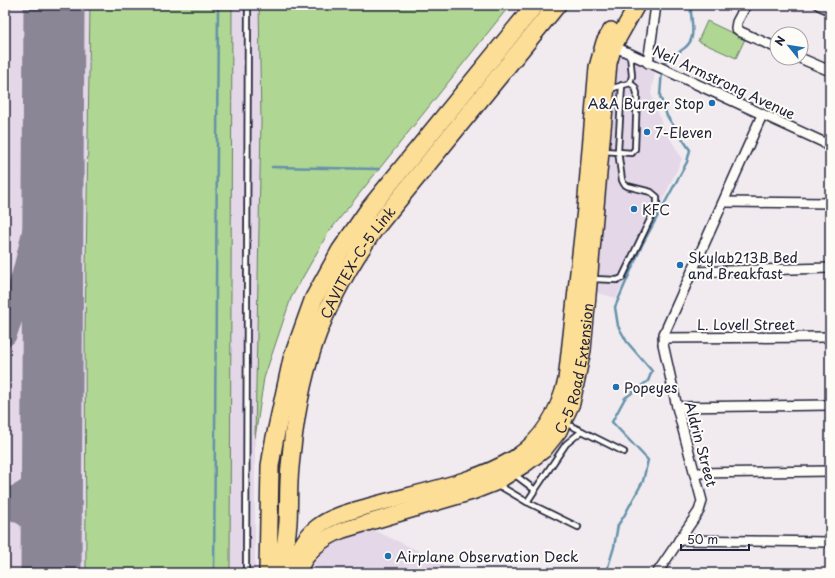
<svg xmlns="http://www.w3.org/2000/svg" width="835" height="578" viewBox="0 0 835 578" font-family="'Playpen Sans',sans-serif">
<rect width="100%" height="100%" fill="#f1ebf0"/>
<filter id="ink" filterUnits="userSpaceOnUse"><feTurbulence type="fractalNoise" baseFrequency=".025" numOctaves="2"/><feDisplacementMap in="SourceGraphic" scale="8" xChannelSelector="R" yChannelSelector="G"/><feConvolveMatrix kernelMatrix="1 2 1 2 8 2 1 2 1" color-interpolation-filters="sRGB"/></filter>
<g filter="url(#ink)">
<g fill="#e3d7e8">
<path d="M 5,5 L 510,5 L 328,233 L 291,298 L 264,378 L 255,438 L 255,573 L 5,573 Z"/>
<path d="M 615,51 L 655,73 L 651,93 L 662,124 L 682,159 L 616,298 L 595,292 Z"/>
<path d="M 369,528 L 445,563 L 440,573 L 331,573 L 308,562 L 329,542 Z"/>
</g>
<g fill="#afd692" stroke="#687c66">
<path d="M 5,5 L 9,5 L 7,155 L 5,169 Z"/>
<path d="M 90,5 L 232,5 L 230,573 L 86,573 L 85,333 Z"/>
<path d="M 259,5 L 510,5 L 328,233 L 291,298 L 264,378 L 255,438 L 261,122 Z"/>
<path d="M 707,21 L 745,39 L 736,58 L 698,41 Z"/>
</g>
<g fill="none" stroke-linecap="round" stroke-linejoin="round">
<g stroke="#6592a9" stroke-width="2.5">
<path d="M 662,65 C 669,54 690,51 692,36 C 694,27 690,15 691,5"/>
<path d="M 272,167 L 379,169"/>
<path d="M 214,573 L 218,5"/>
<path d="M 609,573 L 608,567 L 614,547 L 618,525 L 624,516 L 643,481 L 648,460 L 612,422 L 625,398 L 648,381 L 652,371 L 627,342 L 618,326 L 615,307 L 642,245 L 687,162 L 690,150 L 667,116 L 660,96 L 662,70"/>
</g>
<g stroke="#8a8696" stroke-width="24">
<path d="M 5,334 C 32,261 44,186 53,110"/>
<path d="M 5,501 C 33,494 46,476 51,450"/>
<path d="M 5,506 C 39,513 45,538 51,568"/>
</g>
<path stroke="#8a8696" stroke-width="61" d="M 51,573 L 54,5"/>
<g stroke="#22223b" stroke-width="8">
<g id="service">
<path d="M 630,83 L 632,76 L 630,54"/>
<path d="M 604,151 L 632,153 L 635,149 L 637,93 L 635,87 L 630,83 L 610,89"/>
<path d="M 593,279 L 617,280 L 622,278 L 657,205 L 657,197 L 651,192 L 627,186 L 624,184 L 622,180 L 618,151 L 622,85"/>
<path d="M 565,423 L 582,431"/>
<path d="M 498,485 L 527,502 L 535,490 L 514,474"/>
<path d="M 535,490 L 566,444 L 582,431 L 624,452"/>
<path d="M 527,502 L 578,527"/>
<path d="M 246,573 L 248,5"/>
</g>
</g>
<g stroke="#22223b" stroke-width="12">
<g id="minor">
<path d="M 746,5 L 737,22 L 736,28 L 741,32 L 777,48"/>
<path d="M 819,5 L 830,10"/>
<path d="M 611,45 L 823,142 L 830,148"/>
<path d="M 800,58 L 830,71"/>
<path d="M 648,63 L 656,5"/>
<path d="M 724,202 L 830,203"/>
<path d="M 692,272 L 830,268"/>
<path d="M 663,338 L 830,337"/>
<path d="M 677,407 L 830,405"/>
<path d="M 694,473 L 830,471"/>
<path d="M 679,540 L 830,542"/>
<path d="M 657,573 L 699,511 L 702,501 L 677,407 L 663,344 L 664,334 L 762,115"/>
</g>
</g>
<g stroke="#22223b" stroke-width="18">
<g id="primary">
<path d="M 291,570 C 296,553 303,538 317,527 C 332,515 355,510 373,505 C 419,492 476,482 516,457 C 543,439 559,410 566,380 L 585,209 L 597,67 L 604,42 L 611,30"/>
<path id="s1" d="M 298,573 C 306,551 321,539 343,530 L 472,492 L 495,483 L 524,465 L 544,450 L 559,431 L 572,403 L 583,350 L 609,63 L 614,46 L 637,5"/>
</g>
</g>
<g stroke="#22223b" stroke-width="20">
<g id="motorway">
<path d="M 268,573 L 270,466 L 274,442 L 292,359 L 314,298 L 340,251 L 369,209 L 535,5"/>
<path id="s2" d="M 282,573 C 283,556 287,539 288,522 C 289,504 288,486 290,467 C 298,374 319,308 373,231 L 557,5"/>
</g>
</g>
<use href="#service" stroke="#fdfcf7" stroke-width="4.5"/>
<use href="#minor" stroke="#fdfcf7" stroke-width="9"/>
<use href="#primary" stroke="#fdde96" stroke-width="15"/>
<use href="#motorway" stroke="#fdde96" stroke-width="17"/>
</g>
</g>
<g fill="#1f6fb2" stroke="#fdfcf7" stroke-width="1.5">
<circle cx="712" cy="103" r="4"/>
<circle cx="647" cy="132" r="4"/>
<circle cx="634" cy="209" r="4"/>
<circle cx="680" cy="265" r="4"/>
<circle cx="616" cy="387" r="4"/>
<circle cx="388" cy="556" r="4"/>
</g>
<g text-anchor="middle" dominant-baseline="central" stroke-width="4" stroke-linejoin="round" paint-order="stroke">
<g font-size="14" fill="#22223b" stroke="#fdfcf7">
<text transform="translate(724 82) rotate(25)">Neil Armstrong Avenue</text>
<text stroke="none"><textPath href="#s2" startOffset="325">CAVITEX–C-5 Link</textPath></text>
<text x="746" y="324">L. Lovell Street</text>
<text stroke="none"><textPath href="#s1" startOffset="372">C-5 Road Extension</textPath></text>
<text transform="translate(701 444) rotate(75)">Aldrin Street</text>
</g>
<g font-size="14" fill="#22223b" stroke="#fdfcf7" text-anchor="start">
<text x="704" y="103" text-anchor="end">A&amp;A Burger Stop</text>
<text x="655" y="132">7-Eleven</text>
<text x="642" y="209">KFC</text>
<text x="688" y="257">Skylab213B Bed<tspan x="688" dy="16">and Breakfast</tspan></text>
<text x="624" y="387">Popeyes</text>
<text x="396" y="556">Airplane Observation Deck</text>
</g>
</g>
<rect width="835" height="578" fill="none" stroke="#fdfcf7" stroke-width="20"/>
<rect x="10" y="10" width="815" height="558" fill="none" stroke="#22223b" stroke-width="1.5" filter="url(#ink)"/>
<g transform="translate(789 46) rotate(300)"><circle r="19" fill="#fdfcf7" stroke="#a5a5ac"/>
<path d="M0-3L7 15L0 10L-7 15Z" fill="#1f6fb2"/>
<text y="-6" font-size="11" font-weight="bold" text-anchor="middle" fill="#22223b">N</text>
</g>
<path d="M681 544v6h68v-6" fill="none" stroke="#22223b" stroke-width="2"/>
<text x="687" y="544" font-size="12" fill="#22223b" stroke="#fdfcf7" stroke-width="3" paint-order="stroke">50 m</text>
</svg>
